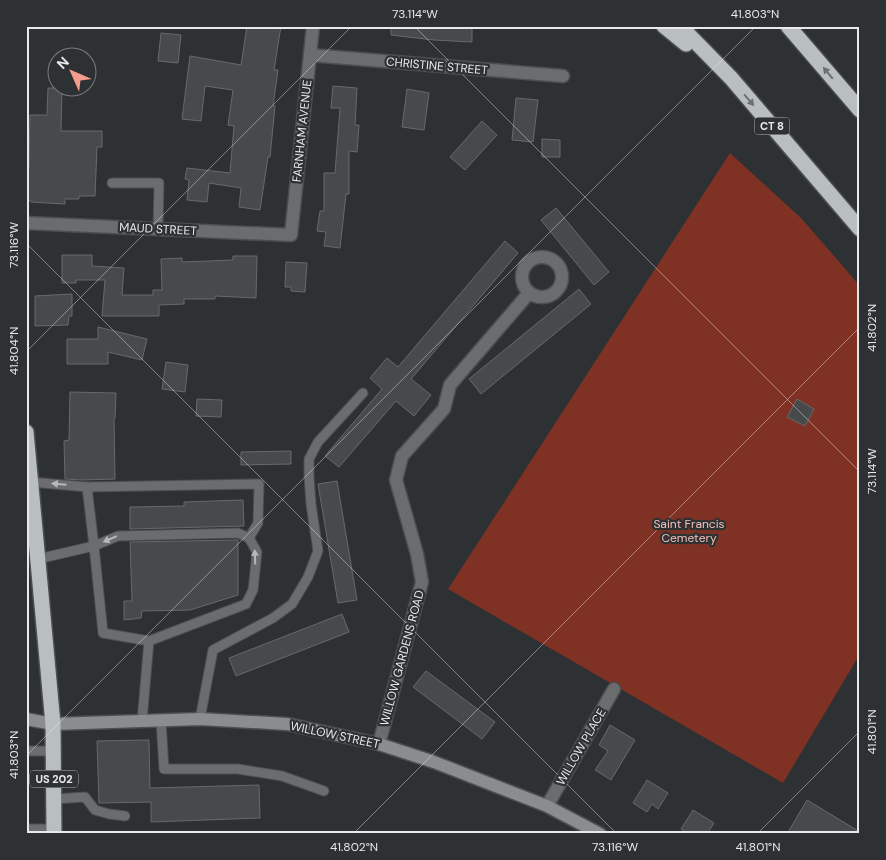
<svg xmlns="http://www.w3.org/2000/svg" width="886" height="860" viewBox="0 0 886 860" font-family="'DM Sans',sans-serif">
<rect width="100%" height="100%" fill="#2e3133"/>
<path fill="#7f3124" d="M 730,153 L 802,219 L 860,286 L 860,654 L 783,783 L 448,589 Z"/>
<g fill="#464a4b" stroke="#666a6c">
<path d="M 247,26 L 281,26 L 274,70 L 278,70 L 273,106 L 275,106 L 270,157 L 268,157 L 260,210 L 239,207 L 241,188 L 209,183 L 207,202 L 187,200 L 189,180 L 185,179 L 187,168 L 230,173 L 234,126 L 228,125 L 233,90 L 205,86 L 201,121 L 182,119 L 190,56 L 241,65 Z"/>
<path d="M 391,26 L 472,26 L 472,42 L 434,40 L 391,35 Z"/>
<path d="M 161,33 L 181,35 L 178,63 L 158,61 Z"/>
<path d="M 333,86 L 357,88 L 355,125 L 359,125 L 357,152 L 349,151 L 349,194 L 346,194 L 340,248 L 324,246 L 326,232 L 317,231 L 320,211 L 324,211 L 324,173 L 335,173 L 340,108 L 331,108 Z"/>
<path d="M 48,88 L 62,88 L 61,131 L 102,131 L 102,147 L 97,147 L 95,196 L 79,196 L 79,199 L 65,199 L 65,204 L 31,202 L 26,197 L 27,168 L 29,168 L 30,115 L 47,115 Z"/>
<path d="M 407,89 L 429,93 L 424,130 L 402,127 Z"/>
<path d="M 516,98 L 538,100 L 533,142 L 512,140 Z"/>
<path d="M 482,121 L 497,135 L 465,170 L 450,157 Z"/>
<path d="M 542,139 L 560,140 L 560,157 L 542,157 Z"/>
<path d="M 556,208 L 609,272 L 594,285 L 541,220 Z"/>
<path d="M 505,241 L 518,253 L 411,379 L 431,395 L 414,416 L 396,401 L 339,467 L 325,456 L 382,389 L 370,378 L 387,358 L 398,367 Z"/>
<path d="M 62,255 L 92,255 L 92,266 L 124,268 L 122,295 L 153,295 L 153,290 L 162,290 L 161,259 L 182,258 L 182,262 L 233,260 L 233,256 L 257,256 L 256,298 L 215,296 L 215,299 L 184,299 L 184,304 L 159,305 L 159,316 L 102,316 L 105,280 L 76,280 L 76,283 L 62,283 Z"/>
<path d="M 286,262 L 307,263 L 305,292 L 291,291 L 291,287 L 285,287 Z"/>
<path d="M 579,289 L 591,304 L 481,394 L 469,379 Z"/>
<path d="M 72,294 L 72,316 L 69,316 L 68,325 L 35,326 L 35,296 Z"/>
<path d="M 98,327 L 147,339 L 142,360 L 108,352 L 108,364 L 67,364 L 67,339 L 98,339 Z"/>
<path d="M 166,362 L 188,365 L 185,392 L 162,389 Z"/>
<path d="M 70,392 L 116,393 L 115,418 L 114,418 L 115,479 L 82,480 L 65,479 L 64,441 L 69,440 Z"/>
<path d="M 197,399 L 222,400 L 221,417 L 196,416 Z"/>
<path d="M 797,399 L 814,409 L 805,426 L 787,417 Z"/>
<path d="M 291,451 L 291,464 L 241,465 L 241,452 Z"/>
<path d="M 337,481 L 357,600 L 338,603 L 318,484 Z"/>
<path d="M 243,500 L 244,526 L 130,529 L 130,507 L 184,506 L 184,502 Z"/>
<path d="M 238,540 L 238,595 L 190,610 L 142,611 L 141,618 L 124,620 L 124,601 L 132,601 L 130,542 Z"/>
<path d="M 342,614 L 349,632 L 236,676 L 229,658 Z"/>
<path d="M 426,671 L 495,722 L 482,739 L 413,687 Z"/>
<path d="M 610,725 L 635,740 L 611,780 L 595,770 L 608,751 L 599,745 Z"/>
<path d="M 149,740 L 150,788 L 259,785 L 260,818 L 151,822 L 151,802 L 99,803 L 97,741 Z"/>
<path d="M 647,780 L 668,793 L 658,809 L 652,804 L 647,812 L 633,803 Z"/>
<path d="M 807,800 L 860,832 L 860,834 L 787,834 Z"/>
<path d="M 693,810 L 714,823 L 707,834 L 689,834 L 681,829 Z"/>
</g>
<g fill="none" stroke-linecap="round" stroke-linejoin="round">
<g stroke="#4c4e50" stroke-width="11">
<g id="lane">
<path d="M 112,183 L 159,183 L 158,229"/>
<path d="M 31,482 L 87,487 L 259,484 L 258,523 L 249,538"/>
<path d="M 87,487 L 94,546 L 118,536 L 238,533 L 249,538 L 257,552 L 253,590 L 246,604 L 149,641"/>
<path d="M 38,559 L 94,546 L 103,633 L 149,641 L 142,721"/>
<path d="M 200,719 L 213,650 L 273,618 L 292,604 L 308,577 L 318,551 L 311,504 L 309,476 L 309,459 L 318,442 L 363,393"/>
<path d="M 161,721 L 164,769 L 238,769 L 282,776 L 324,791"/>
<path d="M 26,751 L 53,751"/>
<path d="M 54,799 L 85,797 L 95,810 L 109,814 L 125,816"/>
<path d="M 26,829 L 54,829"/>
</g>
</g>
<g stroke="#4c4e50" stroke-width="15">
<g id="street">
<path d="M 310,55 L 563,76"/>
<path d="M 26,223 L 291,235 L 313,26"/>
<circle cx="542" cy="277" r="20"/>
<path d="M 379,744 L 422,582 L 417,554 L 396,480 L 402,456 L 444,409 L 450,385 L 529,293"/>
<path d="M 547,806 L 614,689"/>
</g>
</g>
<g stroke="#4c4e50" stroke-width="15">
<path id="secondary" d="M 26,719 L 53,724 L 200,719 L 287,724 L 379,744 L 434,762 L 547,806 L 600,834"/>
</g>
<g stroke="#4c4e50" stroke-width="18">
<g id="highway">
<path d="M 664,26 L 686,44"/>
<path d="M 680,26 L 731,78 L 860,229"/>
<path d="M 788,26 L 860,110"/>
<path d="M 26,432 L 53,724 L 54,834"/>
</g>
</g>
<use href="#lane" stroke="#6a6c6d" stroke-width="9"/>
<use href="#street" stroke="#6a6c6d" stroke-width="12"/>
<use href="#secondary" stroke="#8a8d8e" stroke-width="12"/>
<use href="#highway" stroke="#b9bebf" stroke-width="15"/>
</g>
<defs><path id="oneway-solid" d="M-6-.8H1V-3.2L6.5 0L1 3.2V.8H-6Z" transform="scale(1.25)"/></defs>
<g fill="#6d7072">
<use href="#oneway-solid" transform="translate(828 73) rotate(-130)"/>
<use href="#oneway-solid" transform="translate(749 100) rotate(49)"/>
</g>
<g fill="#b5b7b8">
<use href="#oneway-solid" transform="translate(59 484) rotate(-175)"/>
<use href="#oneway-solid" transform="translate(110 539) rotate(157)"/>
<use href="#oneway-solid" transform="translate(255 557) rotate(-92)"/>
</g>
<path fill="none" stroke="#e7e9ea" stroke-width="1" stroke-opacity="0.45" d="M 414,26 L 860,472M 26,243 L 617,834M 26,352 L 352,26M 26,756 L 756,26M 353,834 L 860,327M 757,834 L 860,731"/>
<g text-anchor="middle" dominant-baseline="central" stroke-width="4.5" stroke-linejoin="round" paint-order="stroke">
<g fill="#2e3133" stroke="#b0b2b3" stroke-width="1">
<rect x="754.5" y="117.5" width="35" height="17" rx="4"/>
<rect x="30" y="770.5" width="48" height="17" rx="4"/>
</g>
<g font-size="11" font-weight="bold" fill="#e7e9ea">
<text x="772" y="126">CT 8</text>
<text x="54" y="779">US 202</text>
</g>
<g font-size="12" fill="#e7e9ea" stroke="#2e3133">
<text transform="translate(437 66) rotate(5)">CHRISTINE STREET</text>
<text transform="translate(302 131) rotate(-84)">FARNHAM AVENUE</text>
<text transform="translate(158 229) rotate(3)">MAUD STREET</text>
<text transform="translate(402 658) rotate(-75)">WILLOW GARDENS ROAD</text>
<text transform="translate(335 735) rotate(12)">WILLOW STREET</text>
<text transform="translate(581 747) rotate(-60)">WILLOW PLACE</text>
</g>
<g font-size="12" fill="#f3c1b7" stroke="#2e3133">
<text x="689" y="524">Saint Francis<tspan x="689" dy="14">Cemetery</tspan></text>
</g>
</g>
<rect width="886" height="860" fill="none" stroke="#2e3133" stroke-width="55"/>
<g transform="translate(72 72) rotate(315)"><circle r="24" fill="#2e3133" stroke="#787b7c"/>
<path d="M0-4L9 19L0 12L-9 19Z" fill="#f49d8d"/>
<text y="-8" font-size="14" font-weight="bold" text-anchor="middle" fill="#e7e9ea">N</text>
</g>
<rect x="28" y="28" width="830" height="804" fill="none" stroke="#e7e9ea" stroke-width="2"/>
<g font-size="12" text-anchor="middle" fill="#e7e9ea">
<text x="415" y="18">73.114°W</text>
<text x="755" y="18">41.803°N</text>
<text transform="translate(14 245) rotate(-90)" y="4">73.116°W</text>
<text transform="translate(872 328) rotate(-90)" y="4">41.802°N</text>
<text transform="translate(14 351) rotate(-90)" y="4">41.804°N</text>
<text transform="translate(872 471) rotate(-90)" y="4">73.114°W</text>
<text transform="translate(872 732) rotate(-90)" y="4">41.801°N</text>
<text transform="translate(14 755) rotate(-90)" y="4">41.803°N</text>
<text x="354" y="851">41.802°N</text>
<text x="615" y="851">73.116°W</text>
<text x="758" y="851">41.801°N</text>
</g>
</svg>
